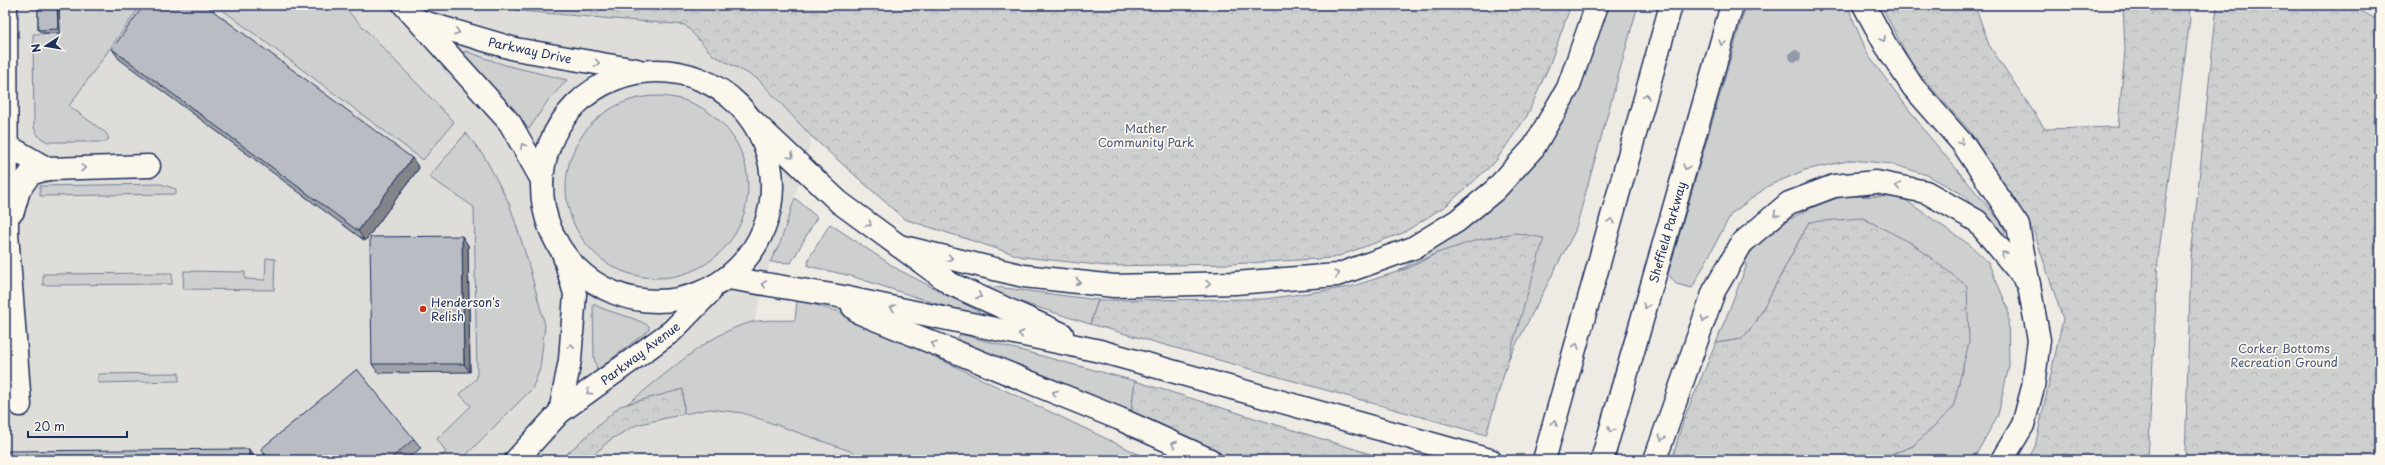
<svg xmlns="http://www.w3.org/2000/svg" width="2385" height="465" viewBox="0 0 2385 465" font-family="'Playpen Sans',sans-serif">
<defs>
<pattern id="forest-crowns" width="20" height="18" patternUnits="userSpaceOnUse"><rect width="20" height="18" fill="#cecfcf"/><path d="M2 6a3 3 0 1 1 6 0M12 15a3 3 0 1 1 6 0" fill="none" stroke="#b0b2b4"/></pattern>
</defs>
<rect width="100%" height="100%" fill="#eeebe4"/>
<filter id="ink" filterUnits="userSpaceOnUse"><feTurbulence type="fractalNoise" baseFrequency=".025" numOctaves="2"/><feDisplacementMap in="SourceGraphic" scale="8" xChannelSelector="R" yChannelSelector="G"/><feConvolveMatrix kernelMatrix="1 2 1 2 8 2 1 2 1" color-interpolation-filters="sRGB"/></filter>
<g filter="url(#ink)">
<path fill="#deddda" d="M 5,5 L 499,5 L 520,11 L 685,25 L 713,55 L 758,79 L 812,137 L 786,227 L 770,262 L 754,322 L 743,413 L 850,451 L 864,460 L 5,460 Z"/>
<g fill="#cecfcf" stroke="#747f96">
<path d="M 40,5 L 141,5 L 69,106 L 106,133 L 109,139 L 104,142 L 48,142 L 39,137 L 34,128 L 33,34 L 60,33 Z"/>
<path d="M 216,5 L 342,5 L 454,122 L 423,160 Z"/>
<path d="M 1602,5 L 1638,5 L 1575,231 L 1505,366 L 1543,238 L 1437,253 L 1399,271 L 1437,244 L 1528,166 Z"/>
<path d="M 1746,5 L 1847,5 L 1868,55 L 1928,135 L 2000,221 L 2005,231 L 2002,239 L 1962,194 L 1927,175 L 1892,164 L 1852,160 L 1805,170 L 1768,186 L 1731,214 L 1692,288 L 1676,284 L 1668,274 Z"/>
<path d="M 465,51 L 505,65 L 567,80 L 547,102 L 529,129 L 487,81 L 461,56 Z"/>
<circle cx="657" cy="187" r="91"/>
<path d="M 466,133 L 484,156 L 509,203 L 526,255 L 545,325 L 540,369 L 532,389 L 461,460 L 437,460 L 446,452 L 437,439 L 471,406 L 460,394 L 477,378 L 474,207 L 429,177 Z"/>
<path d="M 161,184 L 176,189 L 176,194 L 40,196 L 40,186 Z"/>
<path d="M 1844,196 L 1901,197 L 1970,245 L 1988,262 L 2008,308 L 2009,366 L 1998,415 L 1977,453 L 1969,460 L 1876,460 L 1913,446 L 1809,222 L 1756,322 L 1742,339 L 1716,343 L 1746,267 L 1745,259 C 1771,226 1804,208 1844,196 Z"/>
<path d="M 795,198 L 817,217 L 791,263 L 770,262 L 780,243 Z"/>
<path d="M 830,224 L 899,270 L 980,312 L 978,315 L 974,316 L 851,276 L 808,266 L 809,258 Z"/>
<path d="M 266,258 L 275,259 L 274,290 L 183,289 L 184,271 L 245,272 L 245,279 L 265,280 Z"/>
<path d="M 172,273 L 172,284 L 43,285 L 43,274 Z"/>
<path d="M 989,286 L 1098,300 L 1090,324 L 989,292 L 987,290 Z"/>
<path d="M 797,300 L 841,312 L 1151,460 L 970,460 L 949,457 L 943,460 L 864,460 L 850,451 L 743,413 L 709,409 L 684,414 L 683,390 L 627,404 C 664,377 707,333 752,322 C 766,319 782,321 795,320 Z"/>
<path d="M 593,304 C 611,314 631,315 649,326 L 649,330 L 597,370 L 594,357 Z"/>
<path d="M 960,334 L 1135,381 L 1131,412 L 957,339 Z"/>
<path d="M 179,373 L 179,381 L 98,383 L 98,374 Z"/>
</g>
<g fill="url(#forest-crowns)" stroke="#747f96">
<path d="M 499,5 L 1571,5 L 1549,66 L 1527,116 L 1495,162 L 1447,205 L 1403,233 L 1333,258 L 1231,264 L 1107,266 L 1023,257 L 904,219 L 812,137 L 758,79 L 713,55 L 685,25 L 520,11 Z"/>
<path d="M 1881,5 L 1975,5 L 1989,45 L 2045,129 L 2118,127 L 2125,51 L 2123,5 L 2189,5 L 2190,19 L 2158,259 L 2148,460 L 2028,460 L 2035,446 L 2063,319 L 2034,232 L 1969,130 L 1913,67 Z"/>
<path d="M 2217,5 L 2350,5 L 2374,18 L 2380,12 L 2380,460 L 2185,460 L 2191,258 Z"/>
<path d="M 1863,218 L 1913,244 L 1967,286 L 1969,342 L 1953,408 L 1913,446 L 1876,460 L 1672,460 L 1683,421 L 1716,343 L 1742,339 L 1756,322 L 1809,222 Z"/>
<path d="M 1516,233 L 1544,238 L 1486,435 L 1090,324 L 1098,300 L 1265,299 L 1350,287 L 1409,268 L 1437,253 L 1477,240 Z"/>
<path d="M 1135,381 L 1390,460 L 1233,460 L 1131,412 Z"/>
<path d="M 683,389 L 684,414 L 636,425 L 610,440 L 588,460 L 560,460 L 620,406 Z"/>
</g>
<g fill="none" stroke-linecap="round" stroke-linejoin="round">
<g stroke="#1b2f5e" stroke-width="25">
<g id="minor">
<path d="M 6,5 L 7,233 L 20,405"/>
<path d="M 404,5 L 510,123 L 542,180"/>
<path d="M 420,21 L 515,49 L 637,70"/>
<circle cx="657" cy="186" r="115"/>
<path d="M 8,146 L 48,169 L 149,166"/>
<path d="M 13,211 L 19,190 L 30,174 L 48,169"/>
<path d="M 560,412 L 570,360 L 575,294 L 564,256"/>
<path d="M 516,460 L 560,412 L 672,331 L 710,292"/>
</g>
</g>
<g stroke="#1b2f5e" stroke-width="25">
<g id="highway">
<path d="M 1864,5 L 1885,44 L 1913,87 L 1963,144 L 2018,226 L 2039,340 L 2033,387 L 2023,425 L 2002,460"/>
<path d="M 752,120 L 839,202 L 951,284 L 1062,334"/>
<path d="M 899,246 L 1024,276 L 1114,286 L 1235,283 L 1337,275 L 1413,248 L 1457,221 L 1495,190 L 1534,147 L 1568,88 L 1597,5"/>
<path d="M 728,278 L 838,296 L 1100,351 L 1490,460"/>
<path d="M 853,307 L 860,313 L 1120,419 L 1210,460"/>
<path d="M 1544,460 L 1671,5"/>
<path d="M 1602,460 L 1732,5"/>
<path d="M 1655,460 L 1714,291 L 1742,243 L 1789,203 L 1834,186 L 1876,182 L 1926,192 L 1977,221 L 2029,284"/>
</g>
</g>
<use href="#minor" stroke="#fbf7ec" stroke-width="22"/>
<use href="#highway" stroke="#fbf7ec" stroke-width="22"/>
</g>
<circle fill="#939aaa" cx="1795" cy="56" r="6"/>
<g fill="#9fa2a8" stroke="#1b2f5e">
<path d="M 38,5 L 58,5 L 59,7 L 60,33 L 41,33 L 38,30 Z"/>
<path d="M 112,49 L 419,168 L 365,241 L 119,59 Z"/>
<path d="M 468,245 L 470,372 L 378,373 L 372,364 Z"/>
<path d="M 414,439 L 421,448 L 406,460 L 268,460 L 261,449 Z"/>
</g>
<g fill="#828488" stroke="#1b2f5e">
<path d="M 57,5 L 58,5 L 59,7 L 60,33 L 58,29 Z"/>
<path d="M 412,158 L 419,168 L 365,241 L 358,231 Z"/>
<path d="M 462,236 L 468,245 L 470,372 L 464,364 Z"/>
<path d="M 249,449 L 256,459 L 256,460 L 249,460 Z"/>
</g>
<g fill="#b9bcc3" stroke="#1b2f5e">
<path d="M 38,5 L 57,5 L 58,29 L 38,30 Z"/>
<path d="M 144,5 L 205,5 L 412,158 L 358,231 L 112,49 Z"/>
<path d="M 462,236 L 464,364 L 372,364 L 370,237 Z"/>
<path d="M 357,369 L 414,439 L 389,460 L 270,460 L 261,449 Z"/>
<path d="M 249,449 L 249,460 L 7,460 L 7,451 Z"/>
</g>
<defs><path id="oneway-chevron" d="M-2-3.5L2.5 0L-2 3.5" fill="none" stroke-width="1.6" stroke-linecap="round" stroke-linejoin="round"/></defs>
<g stroke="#8b93a5">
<use href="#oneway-chevron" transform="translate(457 32) rotate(16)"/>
<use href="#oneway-chevron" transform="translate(1883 39) rotate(61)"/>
<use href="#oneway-chevron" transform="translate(1722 43) rotate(106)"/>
<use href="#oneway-chevron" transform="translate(597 63) rotate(10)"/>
<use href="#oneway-chevron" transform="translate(1646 96) rotate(-74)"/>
<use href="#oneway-chevron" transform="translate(1961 142) rotate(52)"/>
<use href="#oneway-chevron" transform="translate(523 146) rotate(-120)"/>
<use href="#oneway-chevron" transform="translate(791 156) rotate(43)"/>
<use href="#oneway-chevron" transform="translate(1686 167) rotate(106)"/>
<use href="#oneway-chevron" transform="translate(83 168) rotate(-2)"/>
<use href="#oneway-chevron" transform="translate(1898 186) rotate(-169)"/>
<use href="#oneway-chevron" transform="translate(1776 214) rotate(140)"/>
<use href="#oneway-chevron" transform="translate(1611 221) rotate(-74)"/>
<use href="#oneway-chevron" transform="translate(869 224) rotate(36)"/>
<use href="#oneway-chevron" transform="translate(2004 254) rotate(-130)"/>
<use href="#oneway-chevron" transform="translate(950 258) rotate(13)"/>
<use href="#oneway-chevron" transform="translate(1337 274) rotate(-12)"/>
<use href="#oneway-chevron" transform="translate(1078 282) rotate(6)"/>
<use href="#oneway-chevron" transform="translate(764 284) rotate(-171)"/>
<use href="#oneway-chevron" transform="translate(1208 284) rotate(-1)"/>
<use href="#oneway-chevron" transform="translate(979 296) rotate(24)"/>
<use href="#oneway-chevron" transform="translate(1646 306) rotate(106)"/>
<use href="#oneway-chevron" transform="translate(893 308) rotate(-168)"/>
<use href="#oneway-chevron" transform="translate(1704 319) rotate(110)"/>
<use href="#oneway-chevron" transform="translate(1021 334) rotate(-168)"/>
<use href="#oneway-chevron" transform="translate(934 344) rotate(-157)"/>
<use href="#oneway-chevron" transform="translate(571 346) rotate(-86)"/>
<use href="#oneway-chevron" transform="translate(1576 346) rotate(-74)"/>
<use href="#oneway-chevron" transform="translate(589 392) rotate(144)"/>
<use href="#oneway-chevron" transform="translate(1055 393) rotate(-158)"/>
<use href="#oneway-chevron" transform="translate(1554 423) rotate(-74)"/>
<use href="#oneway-chevron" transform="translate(1611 430) rotate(106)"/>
<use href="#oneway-chevron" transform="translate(1662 438) rotate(107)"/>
<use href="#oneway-chevron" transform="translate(1174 444) rotate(-156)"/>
</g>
</g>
<circle fill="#c8321e" stroke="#fbf7ec" stroke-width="1.5" cx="423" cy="309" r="4"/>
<g text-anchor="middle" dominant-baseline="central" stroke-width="3.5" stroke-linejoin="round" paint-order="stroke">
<g font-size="12" fill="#1b2f5e" stroke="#fbf7ec">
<text transform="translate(530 50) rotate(12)">Parkway Drive</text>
<text transform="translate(1667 232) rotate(-74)">Sheffield Parkway</text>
<text transform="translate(640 353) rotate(-37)">Parkway Avenue</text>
</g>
<g font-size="12" fill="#48577a" stroke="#fbf7ec">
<text x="1146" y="128">Mather<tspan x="1146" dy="14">Community Park</tspan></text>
<text x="2284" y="348">Corker Bottoms<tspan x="2284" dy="14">Recreation Ground</tspan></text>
</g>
<g font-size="12" fill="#1b2f5e" stroke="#fbf7ec" text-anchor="start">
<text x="431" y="302">Henderson's<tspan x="431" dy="14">Relish</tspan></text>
</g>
</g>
<rect width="2385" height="465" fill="none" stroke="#fbf7ec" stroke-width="20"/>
<rect x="10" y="10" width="2365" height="445" fill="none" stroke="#1b2f5e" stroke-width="1.5" filter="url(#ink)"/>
<g transform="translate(46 46) rotate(258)" stroke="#fbf7ec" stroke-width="3" paint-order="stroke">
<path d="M0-3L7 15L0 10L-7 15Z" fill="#1b2f5e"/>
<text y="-6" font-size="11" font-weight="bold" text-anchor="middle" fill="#1b2f5e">N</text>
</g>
<path d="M28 431v6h99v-6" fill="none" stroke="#1b2f5e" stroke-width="2"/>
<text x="34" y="431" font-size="12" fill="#1b2f5e" stroke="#fbf7ec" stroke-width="3" paint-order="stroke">20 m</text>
</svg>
